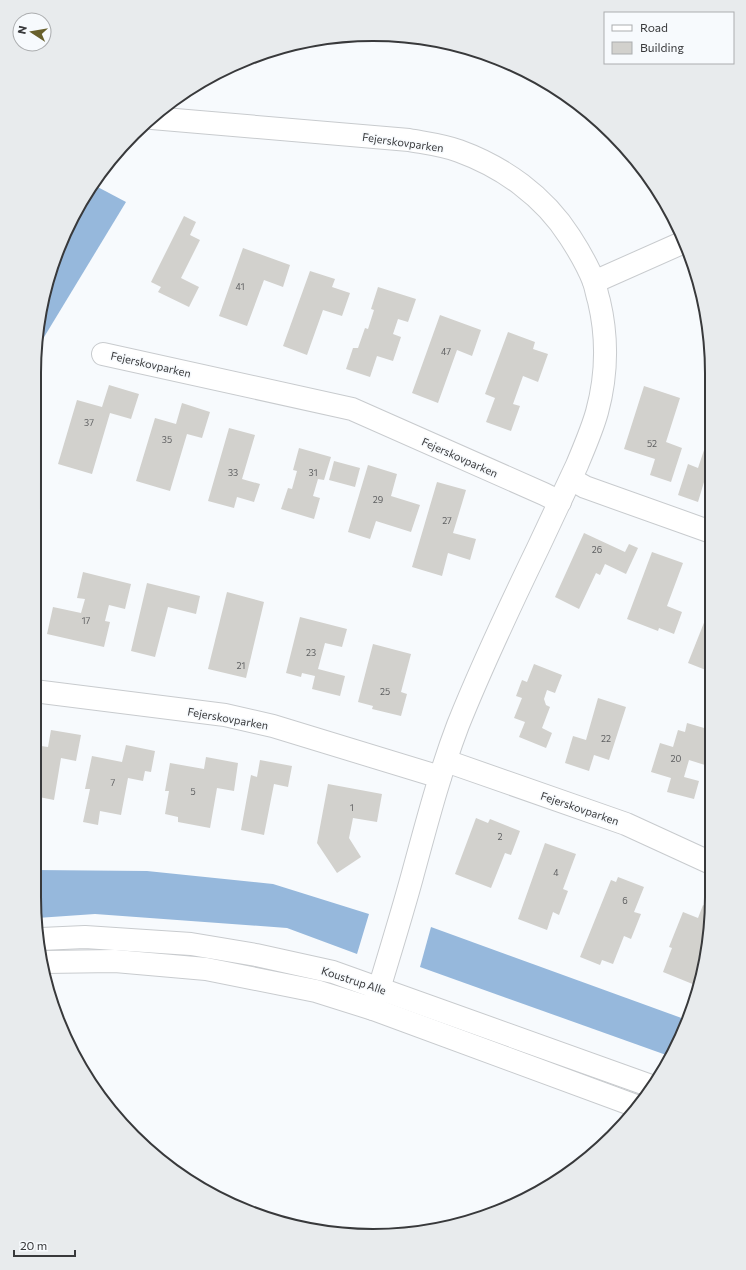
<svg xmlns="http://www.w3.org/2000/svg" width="746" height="1270" viewBox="0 0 746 1270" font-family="Commissioner,sans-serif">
<rect width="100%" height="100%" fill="#f7fafd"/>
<g fill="#96b8dc">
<path d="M 92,184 L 126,202 L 35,352 L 52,264 Z"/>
<path d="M 34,870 L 147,871 L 273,884 L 369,914 L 357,954 L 287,928 L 95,914 L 37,918 L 34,897 Z"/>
<path d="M 431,927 L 687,1020 L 669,1056 L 420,967 Z"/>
</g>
<g fill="#d2d1cd">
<path d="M 184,216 L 196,222 L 190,235 L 200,240 L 181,278 L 199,287 L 189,307 L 158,292 L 161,287 L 151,282 Z"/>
<path d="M 243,248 L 290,265 L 283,287 L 264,280 L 247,326 L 219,316 Z"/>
<path d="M 310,271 L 335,279 L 332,287 L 350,293 L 342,316 L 323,310 L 307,355 L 283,346 Z"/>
<path d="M 378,287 L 416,299 L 408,322 L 398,319 L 393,334 L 401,337 L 393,361 L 377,356 L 370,377 L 346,369 L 353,348 L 358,348 L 365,328 L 368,329 L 374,310 L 371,309 Z"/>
<path d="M 440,315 L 481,330 L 472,356 L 457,350 L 438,403 L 412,393 Z"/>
<path d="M 508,332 L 535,342 L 533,349 L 548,354 L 538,382 L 523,376 L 513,404 L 520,406 L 511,431 L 486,422 L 495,398 L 485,394 Z"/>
<path d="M 109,385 L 139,394 L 131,419 L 110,413 L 92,474 L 58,464 L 77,400 L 102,407 Z"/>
<path d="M 644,386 L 680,398 L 666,442 L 682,448 L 671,482 L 650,475 L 655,459 L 624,449 Z"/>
<path d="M 182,403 L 210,412 L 202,438 L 187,434 L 170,491 L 136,481 L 155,418 L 176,424 Z"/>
<path d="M 229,428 L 255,435 L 242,479 L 260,484 L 254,502 L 237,497 L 234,508 L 208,501 Z"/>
<path d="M 711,429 L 711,473 L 707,472 L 698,502 L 678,495 L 688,464 L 698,468 Z"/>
<path d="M 299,448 L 331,457 L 324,480 L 318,479 L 313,496 L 320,498 L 314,519 L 281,509 L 288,488 L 292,489 L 297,471 L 293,470 Z"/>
<path d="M 334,461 L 360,468 L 355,487 L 329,480 Z"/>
<path d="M 368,465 L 397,474 L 391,496 L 420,505 L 411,532 L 376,521 L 370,539 L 348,532 Z"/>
<path d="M 437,482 L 466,490 L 453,533 L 476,539 L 470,560 L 448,553 L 442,576 L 412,567 Z"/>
<path d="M 584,533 L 625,552 L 629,544 L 638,548 L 626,574 L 605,564 L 600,575 L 596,573 L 579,609 L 555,597 Z"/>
<path d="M 34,546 L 40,548 L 35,561 L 34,561 Z"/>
<path d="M 652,552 L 683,563 L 667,606 L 682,612 L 674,634 L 659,628 L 658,631 L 627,619 Z"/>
<path d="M 83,572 L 131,584 L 125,609 L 109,605 L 105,621 L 110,622 L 104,647 L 47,634 L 53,607 L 81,613 L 85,599 L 77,598 Z"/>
<path d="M 147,583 L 200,596 L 196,614 L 168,607 L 155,657 L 131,651 Z"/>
<path d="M 227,592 L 264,602 L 246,678 L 208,669 Z"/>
<path d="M 711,605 L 711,672 L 688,663 Z"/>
<path d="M 300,617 L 347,629 L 342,647 L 325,643 L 318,669 L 345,676 L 340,696 L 312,689 L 315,676 L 302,673 L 301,677 L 286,673 Z"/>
<path d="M 373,644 L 411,654 L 401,692 L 407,694 L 401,716 L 372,709 L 373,706 L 358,702 Z"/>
<path d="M 534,664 L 562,675 L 555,693 L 547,690 L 544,699 L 546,705 L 550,707 L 542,728 L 552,733 L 546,748 L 519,737 L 525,722 L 514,718 L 522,698 L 516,696 L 522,680 L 527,682 Z"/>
<path d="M 598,698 L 626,707 L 609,760 L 594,755 L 589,771 L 565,763 L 573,736 L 586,740 Z"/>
<path d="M 687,723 L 711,730 L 711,744 L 705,765 L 689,760 L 684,777 L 699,781 L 694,799 L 667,792 L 671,778 L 651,772 L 660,743 L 673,747 L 678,730 L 685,732 Z"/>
<path d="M 51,730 L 81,735 L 76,761 L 61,758 L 54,800 L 34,796 L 34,745 L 48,747 Z"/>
<path d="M 126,745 L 155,751 L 151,772 L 145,771 L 143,781 L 128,778 L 121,815 L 100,811 L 98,825 L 83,822 L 90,789 L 85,789 L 92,756 L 122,762 Z"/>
<path d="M 206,757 L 238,763 L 234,791 L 217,788 L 210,828 L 178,822 L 178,817 L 165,814 L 169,791 L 165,791 L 170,763 L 204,769 Z"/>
<path d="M 260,760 L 292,766 L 288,787 L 274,784 L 264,835 L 241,830 L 251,775 L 257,777 Z"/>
<path d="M 328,784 L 382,794 L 377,822 L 353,818 L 349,838 L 361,857 L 337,873 L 317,843 Z"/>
<path d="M 476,818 L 488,823 L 490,819 L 520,831 L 511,855 L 505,853 L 491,888 L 455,874 Z"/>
<path d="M 545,843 L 576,854 L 563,889 L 568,891 L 559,915 L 553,912 L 547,930 L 518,919 Z"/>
<path d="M 618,877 L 644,887 L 634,912 L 641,914 L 631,939 L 624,936 L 613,964 L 602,960 L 600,965 L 580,957 L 611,880 L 616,882 Z"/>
<path d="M 703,905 L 711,909 L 711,919 L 702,967 L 695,985 L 663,972 L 672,948 L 669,947 L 683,912 L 698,918 Z"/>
</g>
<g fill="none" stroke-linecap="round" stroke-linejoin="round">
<g stroke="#c8cbce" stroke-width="24">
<g id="minor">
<path d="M 152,118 L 409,140 C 425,143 443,145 459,151 C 503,167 544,196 570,237 C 579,251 588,266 594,282 C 596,288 597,295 599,301 C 608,339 607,375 597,412 C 592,430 584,448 577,465 C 564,493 551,520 538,548 C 510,606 482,665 458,725 C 439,775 426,826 412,877 C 400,921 386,965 373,1009"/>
<path d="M 594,282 L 684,242"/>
<path d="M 103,354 L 352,409 L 544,494 L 560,502"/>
<path d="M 571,479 L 585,487 L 711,532"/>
<path d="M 34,691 L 225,715 L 273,726 L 440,777"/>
<path d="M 446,761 L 626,824 L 711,863"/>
<path d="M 41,939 L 85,937 L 191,944 L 256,955 L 333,972 L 654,1087"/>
<path d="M 45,962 L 115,961 L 206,969 L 316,991 L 373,1009 L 636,1106"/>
</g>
</g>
<use href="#minor" stroke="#fff" stroke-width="22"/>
</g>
<g text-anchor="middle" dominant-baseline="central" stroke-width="3" stroke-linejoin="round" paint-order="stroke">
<g font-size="9" fill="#5e5f60">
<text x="240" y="286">41</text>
<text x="446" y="351">47</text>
<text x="89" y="422">37</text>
<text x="167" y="439">35</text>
<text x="652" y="443">52</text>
<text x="233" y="472">33</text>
<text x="313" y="472">31</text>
<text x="378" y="499">29</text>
<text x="447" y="520">27</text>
<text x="597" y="549">26</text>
<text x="86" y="620">17</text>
<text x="311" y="652">23</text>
<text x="241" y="665">21</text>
<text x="385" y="691">25</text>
<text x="606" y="738">22</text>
<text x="676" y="758">20</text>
<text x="113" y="782">7</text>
<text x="193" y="791">5</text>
<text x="352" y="807">1</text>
<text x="500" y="836">2</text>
<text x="556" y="872">4</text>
<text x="625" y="900">6</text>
</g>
<g font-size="11" fill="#38393b" stroke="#f7fafd">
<text transform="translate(403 142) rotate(8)">Fejerskovparken</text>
<text transform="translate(151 364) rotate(13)">Fejerskovparken</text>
<text transform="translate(460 457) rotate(24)">Fejerskovparken</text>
<text transform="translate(228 718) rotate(10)">Fejerskovparken</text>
<text transform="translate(580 808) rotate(19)">Fejerskovparken</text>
<text transform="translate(354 980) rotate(18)">Koustrup Alle</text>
</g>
</g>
<path d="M0 0H746V1270H0ZM373 41H373A332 332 0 0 1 705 373V897A332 332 0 0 1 373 1229H373A332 332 0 0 1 41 897V373A332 332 0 0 1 373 41Z" fill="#e8ebed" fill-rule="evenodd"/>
<path fill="none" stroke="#38393b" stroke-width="2" d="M373 41H373A332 332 0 0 1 705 373V897A332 332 0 0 1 373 1229H373A332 332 0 0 1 41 897V373A332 332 0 0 1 373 41Z"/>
<rect x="604" y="12" width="130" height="52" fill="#f7fafd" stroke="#abadaf"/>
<rect x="612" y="25" width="20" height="6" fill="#ffffff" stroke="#abadaf"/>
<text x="640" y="32" font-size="12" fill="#38393b">Road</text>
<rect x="612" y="42" width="20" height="12" fill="#d2d1cd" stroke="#abadaf"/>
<text x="640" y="52" font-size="12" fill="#38393b">Building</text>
<g transform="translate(32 32) rotate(282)"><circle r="19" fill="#f7fafd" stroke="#abadaf"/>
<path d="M0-3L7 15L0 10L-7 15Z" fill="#68602c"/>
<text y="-6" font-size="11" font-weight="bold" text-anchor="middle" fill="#38393b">N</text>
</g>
<path d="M14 1250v6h61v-6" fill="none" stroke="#38393b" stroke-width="2"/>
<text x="20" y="1250" font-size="12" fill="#38393b" stroke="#f7fafd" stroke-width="3" paint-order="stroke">20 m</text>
</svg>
